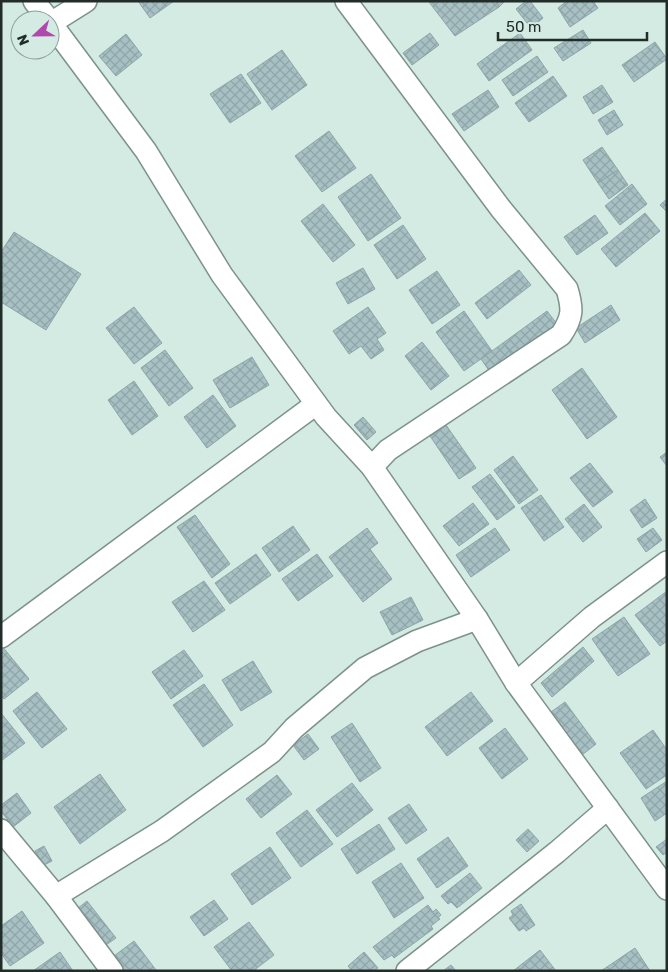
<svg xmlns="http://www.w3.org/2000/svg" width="668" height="972" viewBox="0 0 668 972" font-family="Rubik,sans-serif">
<defs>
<pattern id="building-cross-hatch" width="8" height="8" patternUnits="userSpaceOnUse" patternTransform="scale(1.25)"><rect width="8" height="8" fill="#a7c0c3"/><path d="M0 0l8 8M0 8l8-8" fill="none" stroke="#8fa5a8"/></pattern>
</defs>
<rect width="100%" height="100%" fill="#d3ebe3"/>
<g fill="url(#building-cross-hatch)" stroke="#8ca5a7">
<path d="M 138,1 L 174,1 L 150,18 Z"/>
<path d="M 496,1 L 505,1 L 499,7 Z"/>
<path d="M 496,1 L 499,7 L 455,36 L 429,2 Z"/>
<path d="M 526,1 L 530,1 L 543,18 L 531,28 L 516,9 Z"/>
<path d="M 567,1 L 593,1 L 598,8 L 570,27 L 558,8 Z"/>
<path d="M 583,30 L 591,43 L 563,61 L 554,48 Z"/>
<path d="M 430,33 L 439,45 L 412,65 L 403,53 Z"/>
<path d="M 520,33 L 532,50 L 489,81 L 477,64 Z"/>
<path d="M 126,34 L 142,55 L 116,76 L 99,56 Z"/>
<path d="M 655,42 L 667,59 L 634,82 L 622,65 Z"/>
<path d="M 282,50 L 307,85 L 272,110 L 247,74 Z"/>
<path d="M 537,56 L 548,72 L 513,96 L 502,80 Z"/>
<path d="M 241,74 L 261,103 L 230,123 L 210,94 Z"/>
<path d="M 553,76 L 567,96 L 529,122 L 515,103 Z"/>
<path d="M 602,85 L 613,102 L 593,114 L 583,97 Z"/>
<path d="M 488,90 L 499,107 L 464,131 L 452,114 Z"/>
<path d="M 614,110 L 623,125 L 607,135 L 598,120 Z"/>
<path d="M 329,131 L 356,168 L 322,192 L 295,156 Z"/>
<path d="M 602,147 L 618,170 L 598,183 L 583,160 Z"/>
<path d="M 618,170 L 628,185 L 609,199 L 598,183 Z"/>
<path d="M 371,174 L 401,218 L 368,241 L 338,197 Z"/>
<path d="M 632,184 L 647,204 L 620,225 L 605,206 Z"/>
<path d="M 667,199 L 667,212 L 660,205 Z"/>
<path d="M 323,204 L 355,245 L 333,262 L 301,221 Z"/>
<path d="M 645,213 L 660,231 L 616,267 L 601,249 Z"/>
<path d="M 595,215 L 608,233 L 577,255 L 564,237 Z"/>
<path d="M 403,225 L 426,259 L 397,279 L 374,245 Z"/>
<path d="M 14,232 L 81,274 L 46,330 L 1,302 L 1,252 Z"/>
<path d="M 363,268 L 375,289 L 348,304 L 336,283 Z"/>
<path d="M 519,270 L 531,285 L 487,319 L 475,303 Z"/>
<path d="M 437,271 L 460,305 L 432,324 L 409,290 Z"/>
<path d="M 611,305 L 620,320 L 585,343 L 576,328 Z"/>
<path d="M 134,307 L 162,343 L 134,364 L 106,328 Z"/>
<path d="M 368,307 L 386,333 L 377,339 L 384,350 L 371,359 L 361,346 L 349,354 L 333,331 Z"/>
<path d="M 464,311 L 492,351 L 464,371 L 436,332 Z"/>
<path d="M 547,311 L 557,324 L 513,356 L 503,343 Z"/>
<path d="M 422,342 L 449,376 L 431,390 L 405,356 Z"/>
<path d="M 503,343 L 513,356 L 490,372 L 481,359 Z"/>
<path d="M 165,350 L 193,388 L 169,406 L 141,368 Z"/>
<path d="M 252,357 L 269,385 L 230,408 L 213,380 Z"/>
<path d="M 582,368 L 617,417 L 587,439 L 552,390 Z"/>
<path d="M 134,381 L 158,416 L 132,435 L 108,400 Z"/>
<path d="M 213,395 L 236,426 L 207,448 L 184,417 Z"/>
<path d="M 363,417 L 376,432 L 367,440 L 354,425 Z"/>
<path d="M 446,425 L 476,468 L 459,479 L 430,436 Z"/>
<path d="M 667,452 L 667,466 L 660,457 Z"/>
<path d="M 513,456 L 538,490 L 519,504 L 494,470 Z"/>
<path d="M 590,463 L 613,492 L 593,507 L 570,478 Z"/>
<path d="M 490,474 L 515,507 L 497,520 L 472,487 Z"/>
<path d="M 541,495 L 564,527 L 544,541 L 521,508 Z"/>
<path d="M 645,499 L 657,518 L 642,528 L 630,510 Z"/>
<path d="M 473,503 L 489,524 L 459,546 L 443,526 Z"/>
<path d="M 584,504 L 602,527 L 583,542 L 565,519 Z"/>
<path d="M 195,515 L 230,564 L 212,578 L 177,527 Z"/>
<path d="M 293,526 L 310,550 L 279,572 L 262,548 Z"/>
<path d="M 367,528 L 378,543 L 370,549 L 392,579 L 363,602 L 329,557 Z"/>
<path d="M 495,528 L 510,550 L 471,577 L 456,555 Z"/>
<path d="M 653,528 L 662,540 L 646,552 L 637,539 Z"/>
<path d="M 256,554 L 271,575 L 230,604 L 215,583 Z"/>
<path d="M 317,554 L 333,576 L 298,601 L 282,579 Z"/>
<path d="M 204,581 L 225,610 L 193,632 L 172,602 Z"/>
<path d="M 667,591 L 667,641 L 660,646 L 635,615 Z"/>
<path d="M 411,597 L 423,620 L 392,635 L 380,612 Z"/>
<path d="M 624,617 L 650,654 L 618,676 L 592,639 Z"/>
<path d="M 1,645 L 29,679 L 4,699 L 1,696 Z"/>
<path d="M 583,647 L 594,661 L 552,697 L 541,683 Z"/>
<path d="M 184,650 L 203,676 L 171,699 L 152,672 Z"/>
<path d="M 253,661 L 272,692 L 241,711 L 222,680 Z"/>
<path d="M 204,684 L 233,725 L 203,747 L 173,705 Z"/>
<path d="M 37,692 L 67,729 L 42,748 L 13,711 Z"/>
<path d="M 471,692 L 493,721 L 447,756 L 425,727 Z"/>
<path d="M 565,702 L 596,744 L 582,755 L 551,712 Z"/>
<path d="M 1,713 L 25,743 L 1,761 Z"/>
<path d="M 352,723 L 381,768 L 360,782 L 331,737 Z"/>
<path d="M 505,728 L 528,759 L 502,779 L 479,748 Z"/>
<path d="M 653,730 L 667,750 L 667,775 L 646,789 L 620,753 Z"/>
<path d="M 308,734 L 319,749 L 304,760 L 293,745 Z"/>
<path d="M 100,774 L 126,810 L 80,844 L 54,807 Z"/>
<path d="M 277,775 L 292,794 L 261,818 L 246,799 Z"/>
<path d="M 667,781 L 667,813 L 655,821 L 641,798 Z"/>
<path d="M 352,783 L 373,810 L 337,837 L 316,810 Z"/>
<path d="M 17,793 L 31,813 L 13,827 L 1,811 L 1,805 Z"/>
<path d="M 409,804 L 427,830 L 406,844 L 388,818 Z"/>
<path d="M 307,810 L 333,844 L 301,867 L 276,833 Z"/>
<path d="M 379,824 L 395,849 L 357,874 L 341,849 Z"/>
<path d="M 528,829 L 539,841 L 527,852 L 516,840 Z"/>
<path d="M 448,837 L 468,866 L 437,888 L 417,859 Z"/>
<path d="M 667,839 L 667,852 L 663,855 L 656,847 Z"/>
<path d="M 44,846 L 52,861 L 44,865 L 35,851 Z"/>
<path d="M 270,847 L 291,878 L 252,905 L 231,874 Z"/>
<path d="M 401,863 L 424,898 L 394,918 L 372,882 Z"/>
<path d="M 470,873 L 482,888 L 457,908 L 451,902 L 448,904 L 441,896 Z"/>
<path d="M 214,900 L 228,919 L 204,936 L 190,917 Z"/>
<path d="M 87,901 L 116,938 L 106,945 L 77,909 Z"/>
<path d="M 521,904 L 535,925 L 526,931 L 524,928 L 519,931 L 509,918 L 513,915 L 511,911 Z"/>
<path d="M 428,905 L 433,912 L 436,909 L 441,915 L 438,918 L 440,919 L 431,926 L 433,929 L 394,958 L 392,955 L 384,960 L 373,947 Z"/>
<path d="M 22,911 L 44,943 L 10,966 L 1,953 L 1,926 Z"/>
<path d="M 249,922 L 274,955 L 253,971 L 232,971 L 214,947 Z"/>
<path d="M 134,941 L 156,970 L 156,971 L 125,971 L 114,956 Z"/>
<path d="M 635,948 L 650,971 L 601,971 Z"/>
<path d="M 540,950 L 556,971 L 513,971 Z"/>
<path d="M 60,952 L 73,971 L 33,971 Z"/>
<path d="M 364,952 L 378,968 L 374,971 L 352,971 L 348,966 Z"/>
<path d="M 451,965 L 456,971 L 443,971 Z"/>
</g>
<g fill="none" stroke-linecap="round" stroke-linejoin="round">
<g stroke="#7c928b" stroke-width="24">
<g id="street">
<path d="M 34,1 L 49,20"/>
<path d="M 346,1 L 501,209 L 567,289 C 573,309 573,317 561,335 L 388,450 L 372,467"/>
<path d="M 50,22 L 146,151 L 222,275 L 326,417 L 372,467 L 477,619 L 516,683 L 667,889"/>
<path d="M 51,23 L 86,1"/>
<path d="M 1,637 L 316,404"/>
<path d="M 516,683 L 592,617 L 667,562"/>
<path d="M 1,830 L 56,896 L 112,971"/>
<path d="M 56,896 L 162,831 L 272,752 L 294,728 L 365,668 L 417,641 L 477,619"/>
<path d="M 407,971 L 557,852 L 608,808"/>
</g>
</g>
<use href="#street" stroke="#fff" stroke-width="21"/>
</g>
<rect width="668" height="972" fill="none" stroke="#222c29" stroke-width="5"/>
<g transform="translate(35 35) rotate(248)"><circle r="24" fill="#d3ebe3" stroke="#8c9f99"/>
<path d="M0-4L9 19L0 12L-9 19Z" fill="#b149ac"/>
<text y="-8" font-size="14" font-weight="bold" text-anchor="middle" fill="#222c29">N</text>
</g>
<path d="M498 32v8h149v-8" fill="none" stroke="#222c29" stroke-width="2.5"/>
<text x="506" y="32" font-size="15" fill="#222c29" stroke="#d3ebe3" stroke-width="4" paint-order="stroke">50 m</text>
</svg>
